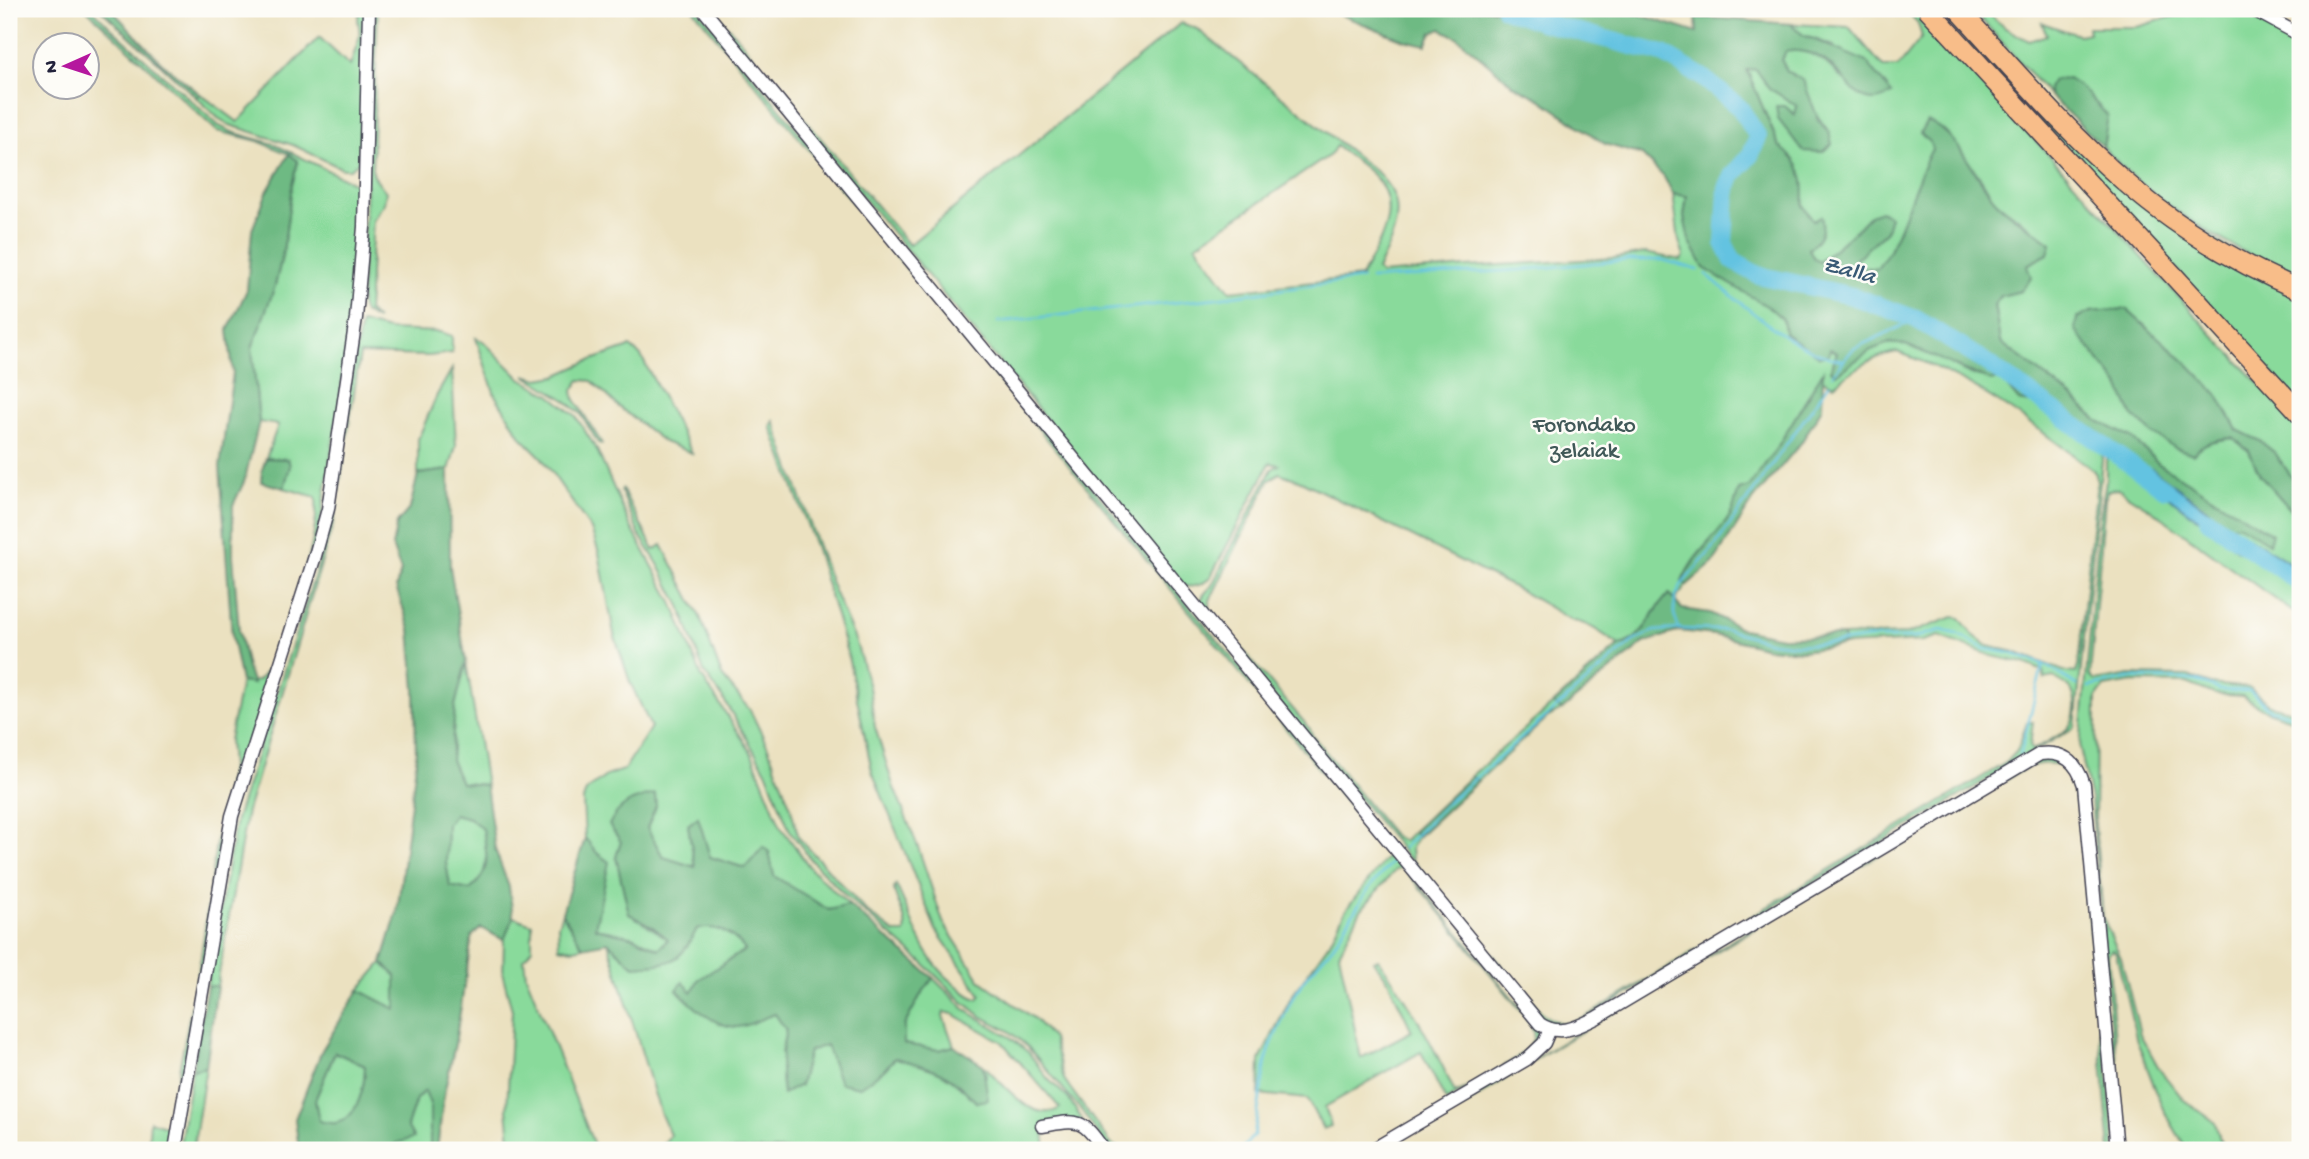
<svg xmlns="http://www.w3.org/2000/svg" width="2309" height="1159" viewBox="0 0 2309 1159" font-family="'Gochi Hand',sans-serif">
<rect width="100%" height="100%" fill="#fdfcf7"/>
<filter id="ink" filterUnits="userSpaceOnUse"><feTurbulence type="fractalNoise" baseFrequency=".0143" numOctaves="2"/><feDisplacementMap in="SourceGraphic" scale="14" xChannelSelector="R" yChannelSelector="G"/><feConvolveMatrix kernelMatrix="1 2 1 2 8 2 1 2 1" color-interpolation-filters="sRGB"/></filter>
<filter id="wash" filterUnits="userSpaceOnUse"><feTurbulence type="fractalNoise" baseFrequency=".00686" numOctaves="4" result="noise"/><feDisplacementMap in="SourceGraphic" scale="28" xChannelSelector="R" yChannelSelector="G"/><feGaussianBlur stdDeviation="1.57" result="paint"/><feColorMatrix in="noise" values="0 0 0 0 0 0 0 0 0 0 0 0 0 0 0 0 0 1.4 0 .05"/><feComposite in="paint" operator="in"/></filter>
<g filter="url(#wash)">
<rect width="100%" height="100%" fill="#ebe1c0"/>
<g fill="#89da9b" stroke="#567e6b" stroke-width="2" fill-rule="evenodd">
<path d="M 86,9 L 92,9 L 111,28 L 219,126 L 232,132 L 274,144 L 360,186 L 357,264 L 339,405 L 318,538 L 240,769 L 231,805 L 171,1150 L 148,1150 L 150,1121 L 168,1127 L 201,957 L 217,836 L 231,767 L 229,740 L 241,682 C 260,684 261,678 272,664 C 289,614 320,549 316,497 L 284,488 L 290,466 L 288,459 L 266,458 L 278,425 L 259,422 L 252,348 L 275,286 L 283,252 L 292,185 L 298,162 L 289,154 L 258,141 L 217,131 Z"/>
<path d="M 360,9 L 365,9 L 362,153 L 358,163 L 350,169 L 343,169 L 293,145 L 230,125 L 218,118 L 197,98 L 200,94 L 238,122 L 319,37 L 350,66 L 360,35 L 358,19 Z"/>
<path d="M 374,9 L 378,9 L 372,169 L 374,176 L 386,192 L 384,203 L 373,220 L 368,311 L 377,320 L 364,313 L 361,305 Z"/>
<path d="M 693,9 L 698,9 L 1537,1028 L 1538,1036 L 1530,1053 L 1446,1101 L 1421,1052 L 1325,1107 L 1331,1126 L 1323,1129 L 1307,1099 L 1259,1094 L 1260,1060 L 1292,995 L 1330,942 L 1345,911 L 1389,854 ZM 1403,867 L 1527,1018 C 1530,1024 1535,1031 1533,1039 C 1528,1057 1481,1079 1465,1089 L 1455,1093 C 1434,1046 1409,1000 1378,959 L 1374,961 L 1388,980 L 1412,1031 L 1361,1058 L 1359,1049 L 1339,953 L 1361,910 L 1396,869 Z"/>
<path d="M 708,9 L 712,9 L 732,31 L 909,245 L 1181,23 L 1197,29 L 1380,175 C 1384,181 1390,187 1393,194 C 1404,219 1388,248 1377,270 L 1381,274 L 1466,267 L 1615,258 L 1645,253 L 1681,260 L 1684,256 L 1679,241 L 1673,194 L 1687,196 L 1684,217 L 1704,268 L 1770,307 L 1820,357 L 1829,349 L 1837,352 L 1831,370 L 1836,374 C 1852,364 1868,347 1887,344 C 1922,336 1967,386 2000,378 L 2019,401 L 2037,404 L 2103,450 L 2075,727 L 1599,1011 C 1575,1023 1563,1033 1539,1016 L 1202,609 C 1199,598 1204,594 1211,587 L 1272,469 L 1279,465 L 1270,463 L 1210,578 C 1202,585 1195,588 1184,586 ZM 1336,146 C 1348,156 1364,165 1375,177 C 1404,208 1377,246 1361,277 L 1230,291 L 1196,245 L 1330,155 ZM 1897,352 C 1971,377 2033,424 2094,471 L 2097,481 L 2078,666 L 2076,673 L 2066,672 L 2015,652 L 1988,646 L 1972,634 L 1960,618 L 1953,617 L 1908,634 L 1843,636 L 1844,645 L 1923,641 L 1939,636 L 1992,656 L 2024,663 L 2043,671 L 2045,679 L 2053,677 C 2058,680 2064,683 2068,686 C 2078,695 2077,719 2067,729 C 2059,737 2044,743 2033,750 L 2030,746 L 2033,722 L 2027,723 L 2017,751 L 2007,762 L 1582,1019 C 1566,1025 1557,1024 1543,1014 L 1412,860 L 1411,848 L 1418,836 L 1413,831 L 1403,841 L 1393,835 L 1312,735 L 1310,729 L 1210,612 L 1210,600 L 1269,481 L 1279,473 L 1301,481 L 1521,591 L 1573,621 C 1590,623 1605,636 1619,645 C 1646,641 1651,608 1670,594 L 1675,600 L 1687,585 L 1682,582 C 1692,555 1714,540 1730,516 C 1734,508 1736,498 1739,490 L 1749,487 L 1778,446 L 1819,378 L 1834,385 C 1853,370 1873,356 1897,352 Z"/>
<path d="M 1905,9 L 1916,9 L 2215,337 L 2300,426 L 2300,489 L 2275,453 L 2260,441 L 2237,430 L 2217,394 L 2188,364 L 2126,309 L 2091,312 L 2094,354 L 2119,385 L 2133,415 L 2193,453 C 2205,441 2216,440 2233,438 L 2249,451 L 2260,475 L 2300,520 L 2300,569 L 2230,526 L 2238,524 L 2269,543 L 2271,534 L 2159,464 L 2132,438 L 2098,421 L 2071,396 L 2000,342 L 1994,305 L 2027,265 L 2047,254 L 2051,243 L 1994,200 L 1980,177 L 1962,154 L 1930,143 L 1933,149 C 1911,187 1904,233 1877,269 L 1862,267 L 1854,260 L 1886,231 L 1870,215 L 1853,233 L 1819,262 L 1813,257 L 1809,249 C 1819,239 1825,231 1821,217 L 1814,221 L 1803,206 C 1805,186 1796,158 1779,146 L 1747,70 L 1756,69 L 1769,88 L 1798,106 L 1795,115 L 1776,106 L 1829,132 L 1786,71 L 1782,60 L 1786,51 C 1812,49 1824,59 1841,78 L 1834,46 L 1803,35 L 1791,24 L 1849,27 L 1883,67 L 1898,67 L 1922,37 L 1918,23 Z"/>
<path d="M 1938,9 L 1949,9 L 2077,147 L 2300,296 L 2300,404 Z"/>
<path d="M 1972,9 L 1983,9 L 2005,28 L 2029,41 L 2047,35 L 2042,23 L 2078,35 L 2089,33 L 2088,27 L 2137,27 L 2199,9 L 2236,9 L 2300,42 L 2300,281 C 2229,246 2157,207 2103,147 L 2105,137 L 2050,96 Z"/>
<path d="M 361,323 L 388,330 L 440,332 L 452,336 L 452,353 L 429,356 L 360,354 L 334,521 L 247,811 L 217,986 L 207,986 L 236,819 L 318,565 Z"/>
<path d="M 476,338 L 483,341 L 519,377 L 550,395 L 575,415 L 597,450 L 630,525 L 671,600 L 702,677 L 751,752 L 781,827 L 811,869 L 849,905 L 829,910 L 774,876 L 769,852 L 745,868 L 710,857 L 698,818 L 688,825 L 695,867 L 663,857 L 647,828 L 656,806 L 621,842 L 616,857 L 629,913 L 668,939 L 659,949 L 634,937 L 595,928 L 597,909 L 597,853 L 585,838 L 583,800 L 586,791 L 606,776 L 624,770 L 651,727 L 630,682 L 614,634 L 599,553 L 591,529 L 541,457 L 522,438 L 495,395 Z"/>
<path d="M 630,347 L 641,356 L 692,453 L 664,442 L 619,407 L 592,381 L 580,380 L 573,390 L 574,398 L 602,444 L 598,443 L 581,414 L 564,399 L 525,375 L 539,379 L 556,376 L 589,361 Z"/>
<path d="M 452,369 L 456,446 L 449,470 L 418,474 L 418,439 L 437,395 Z"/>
<path d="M 774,421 L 833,589 L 856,642 L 869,687 L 875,727 L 893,785 L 918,847 L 943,922 L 981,981 L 1036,1020 L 1053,1039 L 1064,1079 L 1070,1088 L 1111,1144 L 1121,1150 L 1109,1150 L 1082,1111 L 1028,1047 L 1009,1031 L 981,1016 L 962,1001 L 923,963 L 850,900 L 812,861 L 790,831 L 766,771 L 722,697 L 704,672 L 680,606 L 658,564 L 639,534 L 621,491 L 622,489 L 654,550 L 662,545 L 700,617 L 722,676 L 750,710 L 767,745 L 790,805 L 799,838 L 867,912 L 895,933 L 905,933 C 908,918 897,904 894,889 L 896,885 C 915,923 920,956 955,984 C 963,990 968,997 978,999 L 981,995 L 936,930 L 872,771 L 848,656 L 816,549 L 771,426 Z"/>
<path d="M 2106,452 L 2216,531 L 2237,550 L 2260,557 L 2300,586 L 2300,617 L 2150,509 L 2118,489 L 2109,490 L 2105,498 L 2090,676 L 2095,681 L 2130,675 L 2188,676 L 2210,684 L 2250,688 L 2269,705 L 2300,713 L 2300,722 L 2267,711 L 2242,696 L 2214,694 L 2187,683 L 2133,682 L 2104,687 L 2096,698 L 2095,825 L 2103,918 L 2121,958 L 2140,1034 L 2160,1070 L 2184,1100 L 2215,1122 L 2223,1150 L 2187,1150 L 2163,1109 L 2137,1041 L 2116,953 L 2112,950 L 2108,955 L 2124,1150 L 2121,1150 L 2091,799 L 2080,748 L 2100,517 L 2106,481 Z"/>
<path d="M 466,662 L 486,785 L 461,783 L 451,760 L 455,706 Z"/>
<path d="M 1553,704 L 1562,710 L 1548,717 L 1478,781 L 1471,776 Z"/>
<path d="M 2049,758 C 2067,764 2073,770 2081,787 L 2115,1150 L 2110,1150 L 2080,813 C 2074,778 2070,753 2027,767 L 1542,1055 L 1456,1111 L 1431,1125 L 1436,1118 L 2029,762 Z"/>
<path d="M 454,814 L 469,818 L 483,829 L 487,855 L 483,878 L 470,890 L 450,886 L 446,863 L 447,824 Z"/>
<path d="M 562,913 L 583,947 L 574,949 L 559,947 L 558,925 Z"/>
<path d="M 513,917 L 532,924 L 532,948 L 524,959 L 526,975 L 596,1150 L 511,1150 L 507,1109 L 512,1010 L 503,976 L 504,940 Z"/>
<path d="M 709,926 L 735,936 L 745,950 L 718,967 L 692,993 L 678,990 L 775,1014 L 786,1030 L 781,1053 L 800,1085 L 809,1051 L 826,1044 L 840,1083 L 860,1087 L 884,1070 L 895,1058 C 935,1069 947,1070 976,1102 L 986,1076 L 983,1065 C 1002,1081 1032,1126 1060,1108 L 1002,1042 L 953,1014 L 944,1012 L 943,1016 L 954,1046 L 939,1050 L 904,1044 L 904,1026 L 920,996 L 933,978 L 967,1011 L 1010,1037 L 1029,1053 L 1048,1079 L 1068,1098 L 1083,1121 L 1044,1129 L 1046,1150 L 654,1150 L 662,1146 L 670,1135 L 660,1112 L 608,942 L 634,966 L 697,929 Z"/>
<path d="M 382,963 L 396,976 L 396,1010 L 359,990 Z"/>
<path d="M 335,1052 L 365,1066 C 365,1085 359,1118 336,1123 C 331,1124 324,1122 318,1121 L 315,1100 Z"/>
<path d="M 206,1067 L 193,1150 L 179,1150 L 192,1070 Z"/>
<path d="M 425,1091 L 430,1104 L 430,1150 L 391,1150 L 407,1126 L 416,1099 Z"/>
</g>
<g fill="#6eba83" stroke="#486e5f" stroke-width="2" fill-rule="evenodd">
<path d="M 100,9 L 111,9 L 161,62 L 200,94 L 197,98 Z"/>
<path d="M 1330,9 L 1541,9 L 1579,15 L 1586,9 L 1621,9 L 1697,33 L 1696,17 L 1791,24 L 1803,35 L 1867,62 L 1892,94 C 1856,115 1848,75 1824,60 C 1812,52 1800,50 1786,51 L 1782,60 L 1786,71 L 1803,80 L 1819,121 L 1829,132 L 1832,144 L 1822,152 L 1803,151 L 1778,119 L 1776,106 L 1785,106 L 1795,115 L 1797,106 L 1769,88 L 1756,69 L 1747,70 L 1779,146 C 1802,162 1806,179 1803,206 L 1814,221 L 1821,216 C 1825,231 1820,238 1809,249 L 1813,257 L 1819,262 L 1853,233 L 1870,215 L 1880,211 L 1890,216 L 1886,231 L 1855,260 L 1862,267 L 1877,269 C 1904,233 1911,187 1932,149 L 1930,143 L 1920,133 L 1927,121 C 1956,130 1975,177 1994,199 C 2008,215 2034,230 2051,243 L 2048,254 L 2027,265 L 2031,277 L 2021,291 L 2001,296 L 1994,305 L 2000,342 L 2071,396 L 2098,421 L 2132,438 L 2159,464 L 2272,534 L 2269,543 L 2238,524 L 2230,526 L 2153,470 L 2145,480 L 2037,404 L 2019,401 L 2000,378 L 1991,381 L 1906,345 L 1889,343 L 1871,350 L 1836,374 L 1831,370 L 1837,352 L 1830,349 L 1828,355 L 1820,357 L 1785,333 L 1783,319 L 1770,308 L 1704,268 L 1689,240 L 1684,217 L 1687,196 L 1673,194 L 1664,177 L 1642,155 L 1605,144 L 1540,99 L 1513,85 L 1457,37 L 1441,29 L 1432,32 L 1426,45 L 1404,40 L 1333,12 Z"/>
<path d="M 2068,79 L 2083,89 L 2108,116 L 2103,147 L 2050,96 L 2048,88 L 2053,80 Z"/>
<path d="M 289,154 L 298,161 L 292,185 L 283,252 L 275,286 L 252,348 L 259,422 L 244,482 L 233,505 L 233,556 L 239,631 L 247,668 L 253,684 L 241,682 L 232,637 L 220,466 L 233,373 L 228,330 L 247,290 L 252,230 L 267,192 Z"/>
<path d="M 2126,309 L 2188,364 L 2217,394 L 2237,430 L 2260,441 L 2275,453 L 2300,489 L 2300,520 L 2260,475 L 2249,451 L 2233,438 C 2217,439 2205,441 2193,454 L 2176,448 L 2153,434 L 2132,415 L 2119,385 L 2075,330 L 2077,318 L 2091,312 Z"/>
<path d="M 1823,371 L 1822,408 L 1801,443 L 1754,499 L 1713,563 L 1687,585 L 1682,582 C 1693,555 1714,540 1730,516 C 1734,508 1736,498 1739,490 L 1749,487 L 1778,446 Z"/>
<path d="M 266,458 L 288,459 L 290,466 L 284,488 L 261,482 L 262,470 Z"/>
<path d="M 449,470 L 450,567 L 466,662 L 455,706 L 451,760 L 461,783 L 486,785 L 495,849 L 509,887 L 513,917 L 504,940 L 481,928 L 472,936 L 455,1044 L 444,1094 L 437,1150 L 430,1150 L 430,1104 L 425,1091 L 416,1099 L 407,1126 L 414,1138 L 396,1143 L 391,1150 L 299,1150 L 295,1119 L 322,1050 L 359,990 L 396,1009 L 396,976 L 382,963 L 397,913 L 416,763 L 415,689 L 410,629 L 396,587 L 401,571 L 392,546 L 397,523 L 410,508 L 418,474 ZM 454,814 L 469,818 L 483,829 C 487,856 492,871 470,890 L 450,886 L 446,863 L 447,824 ZM 335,1052 L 365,1066 C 365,1085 359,1118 336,1123 C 331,1124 324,1122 319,1121 L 315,1100 Z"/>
<path d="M 2234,528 L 2263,546 L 2260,557 L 2237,550 L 2223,537 L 2227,531 Z"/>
<path d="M 1669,594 L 1682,609 L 1710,613 L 1742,629 L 1782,637 L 1843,636 L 1844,645 L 1802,651 L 1768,648 L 1714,635 L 1679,631 L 1644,643 L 1562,710 L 1553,704 L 1619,645 C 1645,641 1652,610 1669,594 Z"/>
<path d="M 1471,776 L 1478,781 L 1418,836 L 1413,831 Z"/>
<path d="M 655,794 L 656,806 L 647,828 L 663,857 L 695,867 L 688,825 L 698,817 L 710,857 L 745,868 L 763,847 L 769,852 L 774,876 L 829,910 L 849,905 L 933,978 L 920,996 L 904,1026 L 904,1044 L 939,1050 L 954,1046 L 983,1065 L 988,1100 L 976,1102 C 947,1070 935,1069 895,1058 L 884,1070 L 860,1087 L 840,1083 L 826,1045 L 809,1051 L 800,1085 L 783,1094 C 779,1072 781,1052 786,1030 L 775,1014 C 764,1017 749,1026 738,1027 C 715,1028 692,1005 677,990 L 683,982 L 692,992 L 698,980 L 745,950 C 734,934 717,925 697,929 C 678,965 673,963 634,966 L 608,942 L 583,947 L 562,913 L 585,838 L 597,853 L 609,862 L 595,928 L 634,937 L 659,949 L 668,939 L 653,927 L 629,914 L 616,857 L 621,842 L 609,825 C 619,804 633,799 655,794 Z"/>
<path d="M 207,986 L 217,986 L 206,1067 L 192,1070 Z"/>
</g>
<g fill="#63c3e1" stroke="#42728e" stroke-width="2">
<path d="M 2152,469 L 2230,526 L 2234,528 L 2227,531 L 2223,537 L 2145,480 Z"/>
<path d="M 2263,546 L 2300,569 L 2300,586 L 2260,557 Z"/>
</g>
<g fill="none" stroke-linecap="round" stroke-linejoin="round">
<g stroke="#63c3e1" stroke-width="2.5">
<path d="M 1706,274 C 1742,304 1797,355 1844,360"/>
<path d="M 1371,279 L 1520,270 L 1629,260 L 1663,260 L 1698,270"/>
<path d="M 998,322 L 1216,298 L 1362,279"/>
<path d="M 1833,374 L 1853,349 L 1916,319"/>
<path d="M 1679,629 L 1728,630 L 1771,642 L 1797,645 L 1835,643 L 1870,638 L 1913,638 L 1941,630 L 1957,634 L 1985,649 L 2010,653 L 2043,664 L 2077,685"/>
<path d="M 2089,687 L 2129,678 L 2182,679 L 2197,681 L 2220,690 L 2250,691 L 2269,709 L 2300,717"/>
<path d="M 2020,756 L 2043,664"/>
<path d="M 1403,848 L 1448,802 L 1632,642 L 1654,631 L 1679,629 L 1674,614 L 1675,598 L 1682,584 L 1714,547 L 1829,384"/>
<path d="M 1241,1150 L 1254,1135 L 1266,1061 L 1272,1043 L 1292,999 L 1303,981 L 1333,946 L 1369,888 L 1396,857"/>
</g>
<g stroke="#63c3e1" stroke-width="18">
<path d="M 1505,9 L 1541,22 L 1663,54 L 1702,77 L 1740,108 L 1758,137 L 1751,154 L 1732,176 L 1727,188 L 1724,243 L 1733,261 L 1758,275 L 1852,296 L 1916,319 L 1984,361 L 2165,489"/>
<path d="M 2208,519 L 2300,583"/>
</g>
</g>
</g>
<g filter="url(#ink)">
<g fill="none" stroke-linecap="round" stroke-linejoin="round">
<g stroke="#403f4f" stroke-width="15">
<g id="minor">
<path d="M 703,9 L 1540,1024 C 1560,1037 1577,1027 1596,1018 L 2040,754 C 2064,751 2077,762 2084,785 L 2117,1150"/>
<path d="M 2252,9 L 2300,35"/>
<path d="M 1042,1126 C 1080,1119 1082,1119 1104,1150"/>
<path d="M 175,1150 L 232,816 L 315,556 L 328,509 L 356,318 L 364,227 L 369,9"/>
<path d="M 1372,1150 L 1527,1059 L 1544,1043 L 1550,1029"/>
</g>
</g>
<g stroke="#403f4f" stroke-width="22">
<g id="highway">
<path d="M 1928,9 L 2300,413"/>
<path d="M 1958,9 C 2012,67 2064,129 2124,181 C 2176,227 2237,263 2300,290"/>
</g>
</g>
<use href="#minor" stroke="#fff" stroke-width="12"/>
<use href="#highway" stroke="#f8bd89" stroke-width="19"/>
</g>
</g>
<g text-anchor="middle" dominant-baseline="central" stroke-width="5" stroke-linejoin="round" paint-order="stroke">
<g font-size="23" fill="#415958" stroke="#fdfcf7">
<text x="1584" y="426">Forondako<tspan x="1584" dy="26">zelaiak</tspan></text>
</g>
<g font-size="24" font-style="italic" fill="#395a75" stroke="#fdfcf7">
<text transform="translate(1849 272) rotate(15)">Zalla</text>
</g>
</g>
<rect width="2309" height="1159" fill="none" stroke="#fdfcf7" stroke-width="35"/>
<g transform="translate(66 66) rotate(267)"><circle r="33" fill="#fdfcf7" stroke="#a5a5ac" stroke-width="2"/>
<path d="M0-5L12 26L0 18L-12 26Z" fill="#b5179e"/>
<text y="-10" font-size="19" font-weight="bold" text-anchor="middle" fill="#22223b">N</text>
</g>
</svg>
